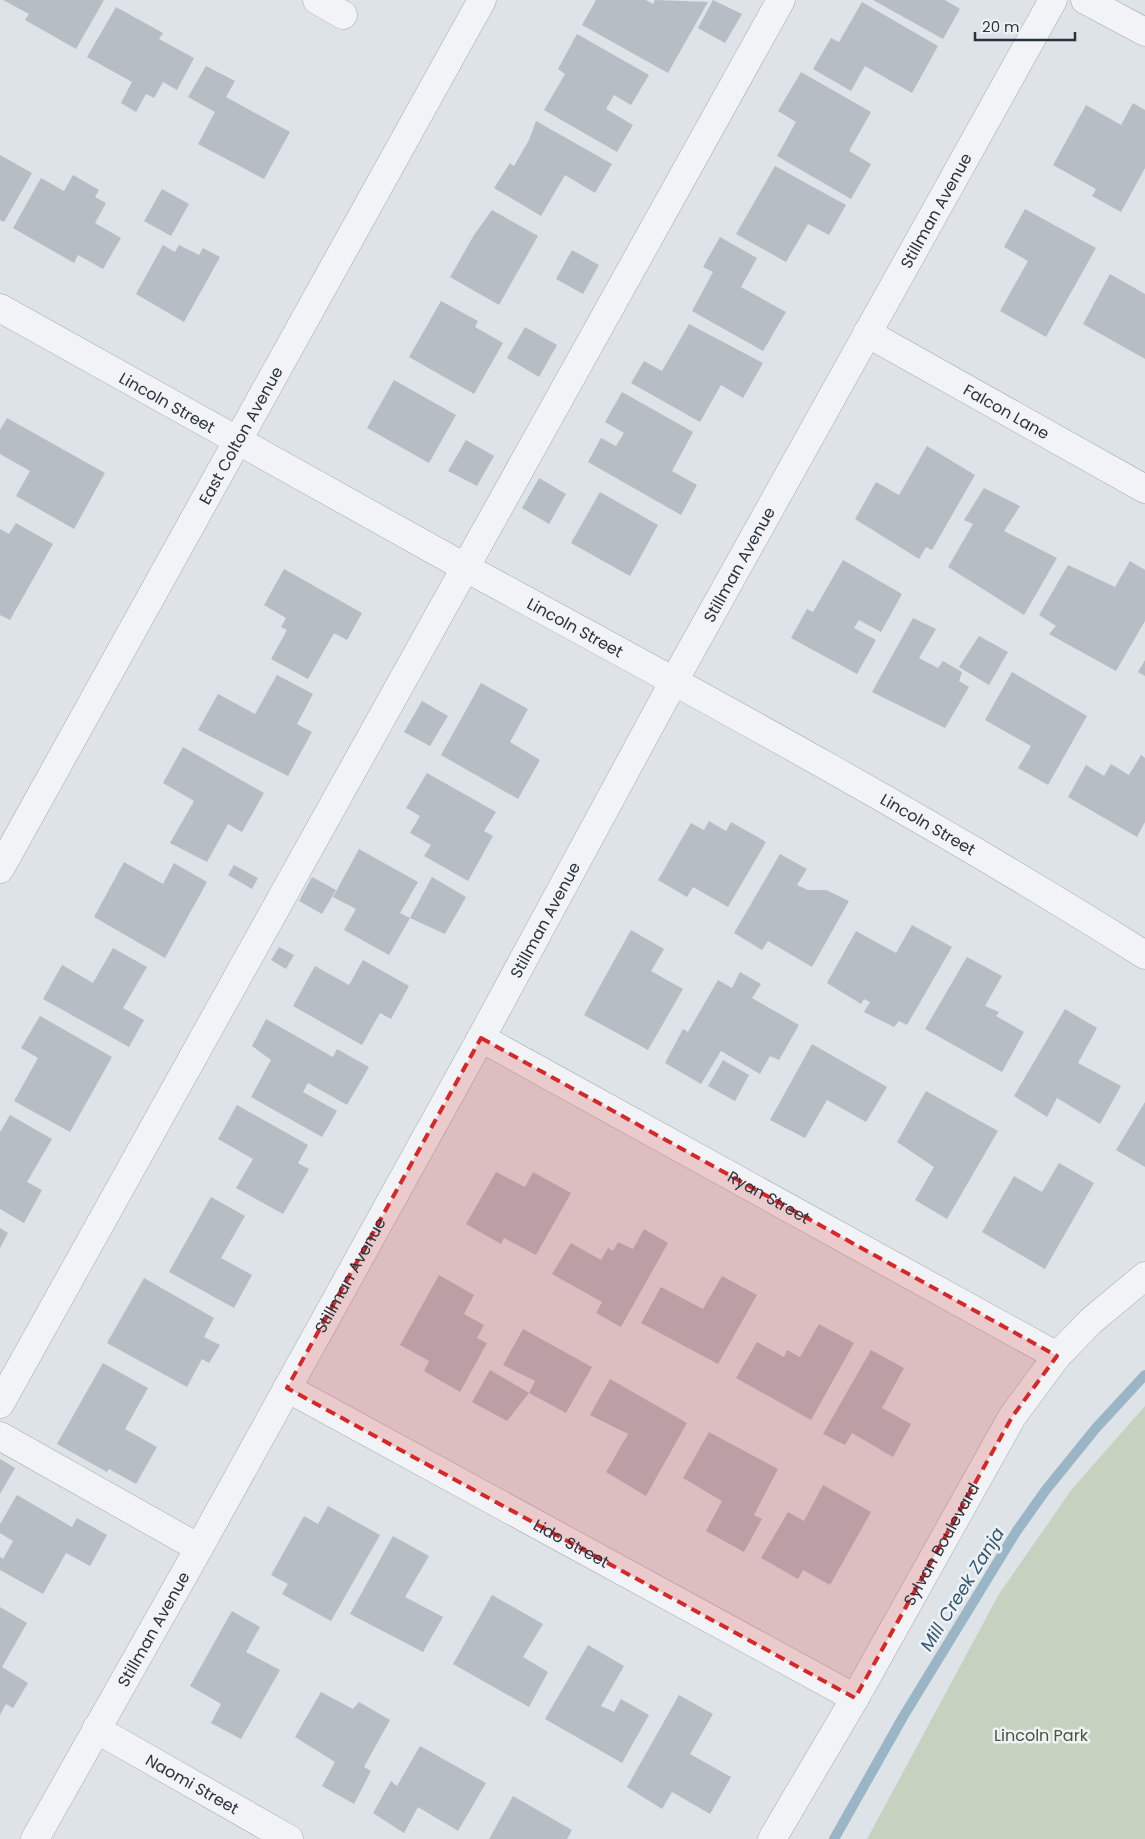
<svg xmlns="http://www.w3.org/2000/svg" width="1145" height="1839" viewBox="0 0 1145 1839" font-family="Poppins,sans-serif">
<rect width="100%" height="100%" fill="#dee3e7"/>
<path fill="#c7d1c0" d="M 1145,1406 L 1145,1839 L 867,1839 L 999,1594 L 1072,1489 Z"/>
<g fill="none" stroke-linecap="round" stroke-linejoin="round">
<path stroke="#9ab6c6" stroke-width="10" d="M 834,1839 L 903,1717 L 1016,1532 L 1045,1491 L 1096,1428 L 1145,1375"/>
</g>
<g fill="#b6bdc4">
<path d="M 3,0 L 104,0 L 76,49 L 25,20 L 29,14 Z"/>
<path d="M 596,0 L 646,0 L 653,4 L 655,0 L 708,2 L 668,73 L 582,25 Z"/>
<path d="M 713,0 L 742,14 L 725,43 L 698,28 Z"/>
<path d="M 873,0 L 945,0 L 960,9 L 943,39 Z"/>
<path d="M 862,2 L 938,46 L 912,93 L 865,66 L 851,91 L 813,69 L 831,38 L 839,42 Z"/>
<path d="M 116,7 L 163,33 L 159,39 L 194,58 L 177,90 L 163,82 L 154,98 L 146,94 L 136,112 L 121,103 L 132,82 L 87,57 Z"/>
<path d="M 577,34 L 649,75 L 631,105 L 614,95 L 606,109 L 633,125 L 617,152 L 544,110 L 565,74 L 558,69 Z"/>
<path d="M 206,66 L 235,81 L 226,97 L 290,132 L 264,179 L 198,144 L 215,112 L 188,97 Z"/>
<path d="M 801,72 L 871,112 L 849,151 L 871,164 L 851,199 L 777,156 L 796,122 L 778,111 Z"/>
<path d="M 1133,103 L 1145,110 L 1145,168 L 1121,212 L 1092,196 L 1096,189 L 1053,165 L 1086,105 L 1121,125 Z"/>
<path d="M 536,121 L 612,164 L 595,193 L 565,175 L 541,216 L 494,188 L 510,163 L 514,166 L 529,140 Z"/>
<path d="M 0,155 L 32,173 L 4,222 L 0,220 Z"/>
<path d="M 775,166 L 846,205 L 829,235 L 808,224 L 786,262 L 736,234 Z"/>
<path d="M 73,175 L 99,190 L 95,197 L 106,203 L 95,223 L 121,238 L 103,269 L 78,255 L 74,263 L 13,228 L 41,178 L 64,191 Z"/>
<path d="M 162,189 L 189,204 L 171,236 L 144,221 Z"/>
<path d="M 1025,209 L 1096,248 L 1046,337 L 1000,311 L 1028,261 L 1004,247 Z"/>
<path d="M 492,210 L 538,236 L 499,305 L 450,277 L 474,235 Z"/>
<path d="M 720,237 L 757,258 L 741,287 L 786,312 L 763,351 L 692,311 L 713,272 L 703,267 Z"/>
<path d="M 163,245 L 175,252 L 179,245 L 199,255 L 203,248 L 220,257 L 184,322 L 136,294 Z"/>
<path d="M 572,250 L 599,265 L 583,294 L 556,279 Z"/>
<path d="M 1110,274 L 1145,294 L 1145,359 L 1083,324 Z"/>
<path d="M 441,301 L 478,321 L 475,327 L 503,343 L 474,394 L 409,357 Z"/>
<path d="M 689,324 L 763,363 L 743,398 L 721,385 L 700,422 L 631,383 L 644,361 L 662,371 Z"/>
<path d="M 525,327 L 557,345 L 539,377 L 507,358 Z"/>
<path d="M 394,380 L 456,415 L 429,463 L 367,428 Z"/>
<path d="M 622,392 L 693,432 L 672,471 L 697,485 L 681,515 L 588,462 L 601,438 L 616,446 L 624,433 L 605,422 Z"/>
<path d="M 7,418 L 105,473 L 74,529 L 16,496 L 30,471 L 0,454 L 0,430 Z"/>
<path d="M 466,440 L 494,456 L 477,486 L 448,471 Z"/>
<path d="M 927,446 L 975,475 L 932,550 L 926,547 L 919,559 L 855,519 L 876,482 L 899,495 Z"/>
<path d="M 539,478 L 566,494 L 549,524 L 522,508 Z"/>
<path d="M 984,488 L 1020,506 L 1004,531 L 1057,558 L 1024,615 L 948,567 L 973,524 L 964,520 Z"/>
<path d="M 600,492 L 658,525 L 630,576 L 571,543 Z"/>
<path d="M 16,523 L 53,544 L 10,620 L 0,615 L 0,529 L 9,534 Z"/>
<path d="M 843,560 L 902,594 L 881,632 L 859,620 L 854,628 L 876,640 L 857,674 L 791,638 L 807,609 L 813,612 Z"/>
<path d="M 1130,561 L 1145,570 L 1145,621 L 1116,671 L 1049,634 L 1056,626 L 1039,615 L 1068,565 L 1115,587 Z"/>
<path d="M 284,569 L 362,613 L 347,640 L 334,633 L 308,679 L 271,659 L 287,630 L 281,627 L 286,618 L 264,605 Z"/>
<path d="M 913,618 L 936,629 L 919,658 L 938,668 L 943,661 L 962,672 L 959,681 L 969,687 L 945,728 L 872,692 Z"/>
<path d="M 979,636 L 1008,652 L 989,685 L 959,667 Z"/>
<path d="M 1145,660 L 1145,676 L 1138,672 Z"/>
<path d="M 1012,672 L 1087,716 L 1048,785 L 1018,768 L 1031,746 L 985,720 Z"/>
<path d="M 277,675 L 313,694 L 297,724 L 312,732 L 288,776 L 198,730 L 218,694 L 255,714 Z"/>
<path d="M 481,683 L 528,709 L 510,742 L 540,760 L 518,799 L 441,755 Z"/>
<path d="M 422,701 L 448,716 L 430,746 L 404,732 Z"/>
<path d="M 183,747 L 264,793 L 242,832 L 228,824 L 207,862 L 170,843 L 194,801 L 163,783 Z"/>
<path d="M 1141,755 L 1145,758 L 1145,822 L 1137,837 L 1068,797 L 1086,765 L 1104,776 L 1111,764 L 1129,775 Z"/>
<path d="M 427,773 L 496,812 L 484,831 L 493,836 L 468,881 L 424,856 L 431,845 L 410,833 L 420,816 L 406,808 Z"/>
<path d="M 709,821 L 726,831 L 731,822 L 766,842 L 728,907 L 693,887 L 687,897 L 658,880 L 691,823 L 704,830 Z"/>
<path d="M 359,849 L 418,882 L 400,913 L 410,918 L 389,955 L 344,930 L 356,909 L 333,897 Z"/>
<path d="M 780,854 L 807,869 L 797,885 L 808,890 L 826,890 L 849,901 L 812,967 L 768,941 L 762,950 L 734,933 Z"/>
<path d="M 124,862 L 163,884 L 174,863 L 207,882 L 165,958 L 94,917 Z"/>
<path d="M 234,865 L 258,878 L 252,889 L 228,875 Z"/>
<path d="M 312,877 L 336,890 L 322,914 L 299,901 Z"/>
<path d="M 432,877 L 466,897 L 445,934 L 410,918 Z"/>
<path d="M 912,925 L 952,947 L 907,1025 L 899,1021 L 894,1027 L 864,1012 L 870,1002 L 864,999 L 861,1004 L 827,983 L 856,931 L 896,953 Z"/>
<path d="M 631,930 L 664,949 L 651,971 L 683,989 L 648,1050 L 584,1015 Z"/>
<path d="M 279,947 L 294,955 L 286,969 L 271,960 Z"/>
<path d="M 113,948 L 147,967 L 123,1008 L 144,1020 L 129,1047 L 43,999 L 62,965 L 93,983 Z"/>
<path d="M 967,957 L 1002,976 L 985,1006 L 999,1012 L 996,1016 L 1024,1032 L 1002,1072 L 925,1029 Z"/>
<path d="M 363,960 L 409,986 L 391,1019 L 380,1013 L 362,1045 L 293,1006 L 315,966 L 349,985 Z"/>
<path d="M 740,972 L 761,984 L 752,998 L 799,1025 L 779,1060 L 770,1056 L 760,1074 L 721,1051 L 701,1084 L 665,1063 L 683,1029 L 688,1032 L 718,980 L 732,988 Z"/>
<path d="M 1065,1009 L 1097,1028 L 1078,1063 L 1121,1086 L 1100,1124 L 1057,1098 L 1047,1117 L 1014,1096 Z"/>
<path d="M 40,1016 L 112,1057 L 70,1132 L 14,1101 L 38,1058 L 21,1048 Z"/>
<path d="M 266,1019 L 333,1057 L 337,1049 L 369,1067 L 347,1105 L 308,1083 L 303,1092 L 337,1111 L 322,1137 L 251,1097 L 271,1060 L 252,1046 Z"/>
<path d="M 812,1044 L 887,1087 L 866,1122 L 827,1100 L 805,1138 L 770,1120 Z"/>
<path d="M 723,1060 L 749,1075 L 735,1101 L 708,1086 Z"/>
<path d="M 926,1091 L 998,1131 L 947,1219 L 915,1200 L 934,1167 L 897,1142 Z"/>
<path d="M 1145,1102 L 1145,1167 L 1116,1150 Z"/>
<path d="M 237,1105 L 308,1145 L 298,1163 L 309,1169 L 283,1214 L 236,1188 L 253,1159 L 218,1139 Z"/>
<path d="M 10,1115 L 52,1139 L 27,1182 L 42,1190 L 24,1223 L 0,1209 L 0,1132 Z"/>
<path d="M 1059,1163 L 1094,1183 L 1045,1269 L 982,1232 L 1014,1176 L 1042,1192 Z"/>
<path d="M 496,1172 L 525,1187 L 533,1172 L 571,1193 L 536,1255 L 504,1238 L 501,1244 L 466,1224 Z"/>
<path d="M 211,1197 L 245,1216 L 221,1258 L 252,1275 L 234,1308 L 169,1272 Z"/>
<path d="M 0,1228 L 8,1233 L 0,1248 Z"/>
<path d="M 644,1229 L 668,1243 L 621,1327 L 596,1313 L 602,1302 L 552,1274 L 571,1243 L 601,1260 L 608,1248 L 613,1251 L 618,1242 L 633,1249 Z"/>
<path d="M 439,1275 L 474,1295 L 464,1314 L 484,1325 L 477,1338 L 487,1343 L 460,1392 L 424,1371 L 429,1361 L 400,1345 Z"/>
<path d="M 722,1276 L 757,1295 L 718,1364 L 641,1323 L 661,1287 L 703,1309 Z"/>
<path d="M 144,1278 L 214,1318 L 204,1337 L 220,1345 L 209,1363 L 202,1359 L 187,1387 L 107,1343 Z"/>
<path d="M 819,1324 L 854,1343 L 811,1420 L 736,1378 L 757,1342 L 784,1357 L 787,1350 L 800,1357 Z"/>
<path d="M 523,1329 L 592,1367 L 566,1413 L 529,1393 L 535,1381 L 503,1365 Z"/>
<path d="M 871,1350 L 904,1368 L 882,1408 L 911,1424 L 893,1457 L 852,1433 L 845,1445 L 823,1434 Z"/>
<path d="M 103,1363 L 148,1388 L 125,1429 L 157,1447 L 136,1484 L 109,1469 L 107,1472 L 57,1444 Z"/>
<path d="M 490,1370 L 529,1393 L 507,1421 L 472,1402 Z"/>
<path d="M 610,1379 L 687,1423 L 646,1496 L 606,1472 L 628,1434 L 590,1415 Z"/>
<path d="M 709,1432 L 778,1469 L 754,1515 L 762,1519 L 744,1552 L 706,1531 L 722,1501 L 683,1478 Z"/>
<path d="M 0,1459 L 15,1468 L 0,1494 Z"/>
<path d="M 823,1485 L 871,1512 L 830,1585 L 803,1570 L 798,1579 L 761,1558 L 788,1512 L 804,1521 Z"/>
<path d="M 17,1495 L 72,1527 L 77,1518 L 107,1535 L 90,1566 L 66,1553 L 43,1594 L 0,1570 L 0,1557 L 3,1559 L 13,1541 L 0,1533 L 0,1524 Z"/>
<path d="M 328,1506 L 380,1535 L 331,1621 L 282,1594 L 288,1584 L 271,1575 L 304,1516 L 318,1524 Z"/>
<path d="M 393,1536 L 429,1556 L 405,1597 L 443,1617 L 423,1652 L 350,1614 Z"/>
<path d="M 492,1595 L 543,1624 L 523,1657 L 548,1672 L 529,1707 L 453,1664 Z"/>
<path d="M 0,1607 L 27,1623 L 2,1667 L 28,1683 L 13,1708 L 6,1704 L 0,1715 Z"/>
<path d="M 232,1611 L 260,1627 L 246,1652 L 280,1670 L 241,1739 L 211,1723 L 221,1704 L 190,1686 Z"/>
<path d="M 588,1645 L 624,1666 L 601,1706 L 614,1712 L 621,1699 L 649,1715 L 622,1763 L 545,1719 Z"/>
<path d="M 321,1692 L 353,1709 L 359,1702 L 390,1720 L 364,1767 L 371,1771 L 354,1804 L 322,1786 L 335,1762 L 295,1737 Z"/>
<path d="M 679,1695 L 713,1714 L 690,1754 L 731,1777 L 710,1814 L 672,1792 L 662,1809 L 627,1787 Z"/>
<path d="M 420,1746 L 486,1783 L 458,1831 L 418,1807 L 404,1833 L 373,1813 L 391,1781 L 397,1786 Z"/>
<path d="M 513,1796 L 572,1830 L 567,1839 L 489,1839 Z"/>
</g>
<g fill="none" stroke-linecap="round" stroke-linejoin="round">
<g stroke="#a4abb1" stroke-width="29">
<g id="minor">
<path d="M 317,0 L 343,15"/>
<path d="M 1085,0 L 1145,32"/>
<path id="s1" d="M 0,308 C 155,396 311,483 468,569 C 696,693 925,816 1145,955"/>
<path id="s2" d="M 867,333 L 1145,489"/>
<path id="s3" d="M 0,869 L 482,0"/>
<path id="s4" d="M 481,1038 L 1057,1356"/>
<path id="s5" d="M 287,1388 L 855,1698"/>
<path d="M 0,1404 L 781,0"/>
<path d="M 0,1436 L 199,1548"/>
<path id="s6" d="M 96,1729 L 289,1839"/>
<path id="s7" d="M 35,1839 L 199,1548 L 481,1038 L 674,681 L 1053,0"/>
<path id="s8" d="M 772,1839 L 855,1698 L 1012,1417 L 1057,1356 L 1091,1321 L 1145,1276"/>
</g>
</g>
<use href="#minor" stroke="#f1f3f6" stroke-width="28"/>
</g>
<path fill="#d62828" fill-opacity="0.2" stroke="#d62828" stroke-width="4" stroke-dasharray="10 6" stroke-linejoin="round" d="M 481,1038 L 1057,1356 L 1012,1417 L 855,1698 L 287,1388 Z"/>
<g text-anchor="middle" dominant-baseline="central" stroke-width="5" stroke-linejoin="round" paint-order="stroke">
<g font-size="16" fill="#28333d" stroke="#eef2f5">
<text stroke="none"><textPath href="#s7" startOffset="1861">Stillman Avenue</textPath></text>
<text stroke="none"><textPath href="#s1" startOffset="192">Lincoln Street</textPath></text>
<text stroke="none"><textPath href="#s2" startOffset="160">Falcon Lane</textPath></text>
<text stroke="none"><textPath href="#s3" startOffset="496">East Colton Avenue</textPath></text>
<text stroke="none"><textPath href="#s7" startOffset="1456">Stillman Avenue</textPath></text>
<text stroke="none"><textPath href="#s1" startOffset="658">Lincoln Street</textPath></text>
<text stroke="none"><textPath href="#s1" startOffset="1062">Lincoln Street</textPath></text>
<text stroke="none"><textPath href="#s7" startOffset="1051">Stillman Avenue</textPath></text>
<text stroke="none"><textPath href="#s4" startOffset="329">Ryan Street</textPath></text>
<text stroke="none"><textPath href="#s7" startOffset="646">Stillman Avenue</textPath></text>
<text stroke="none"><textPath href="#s5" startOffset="324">Lido Street</textPath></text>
<text stroke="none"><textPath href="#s8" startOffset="340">Sylvan Boulevard</textPath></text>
<text stroke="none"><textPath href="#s7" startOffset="241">Stillman Avenue</textPath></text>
<text stroke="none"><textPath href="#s6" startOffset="111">Naomi Street</textPath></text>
</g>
<g font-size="16" fill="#425836" stroke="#eef2f5">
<text x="1041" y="1735">Lincoln Park</text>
</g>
<g font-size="18" font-style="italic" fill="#34576f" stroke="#eef2f5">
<text transform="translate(962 1589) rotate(-58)">Mill Creek Zanja</text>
</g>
</g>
<path d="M975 32v8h100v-8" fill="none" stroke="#28333d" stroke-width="2.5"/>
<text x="982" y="32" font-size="15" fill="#28333d" stroke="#eef2f5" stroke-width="4" paint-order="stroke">20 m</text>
</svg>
